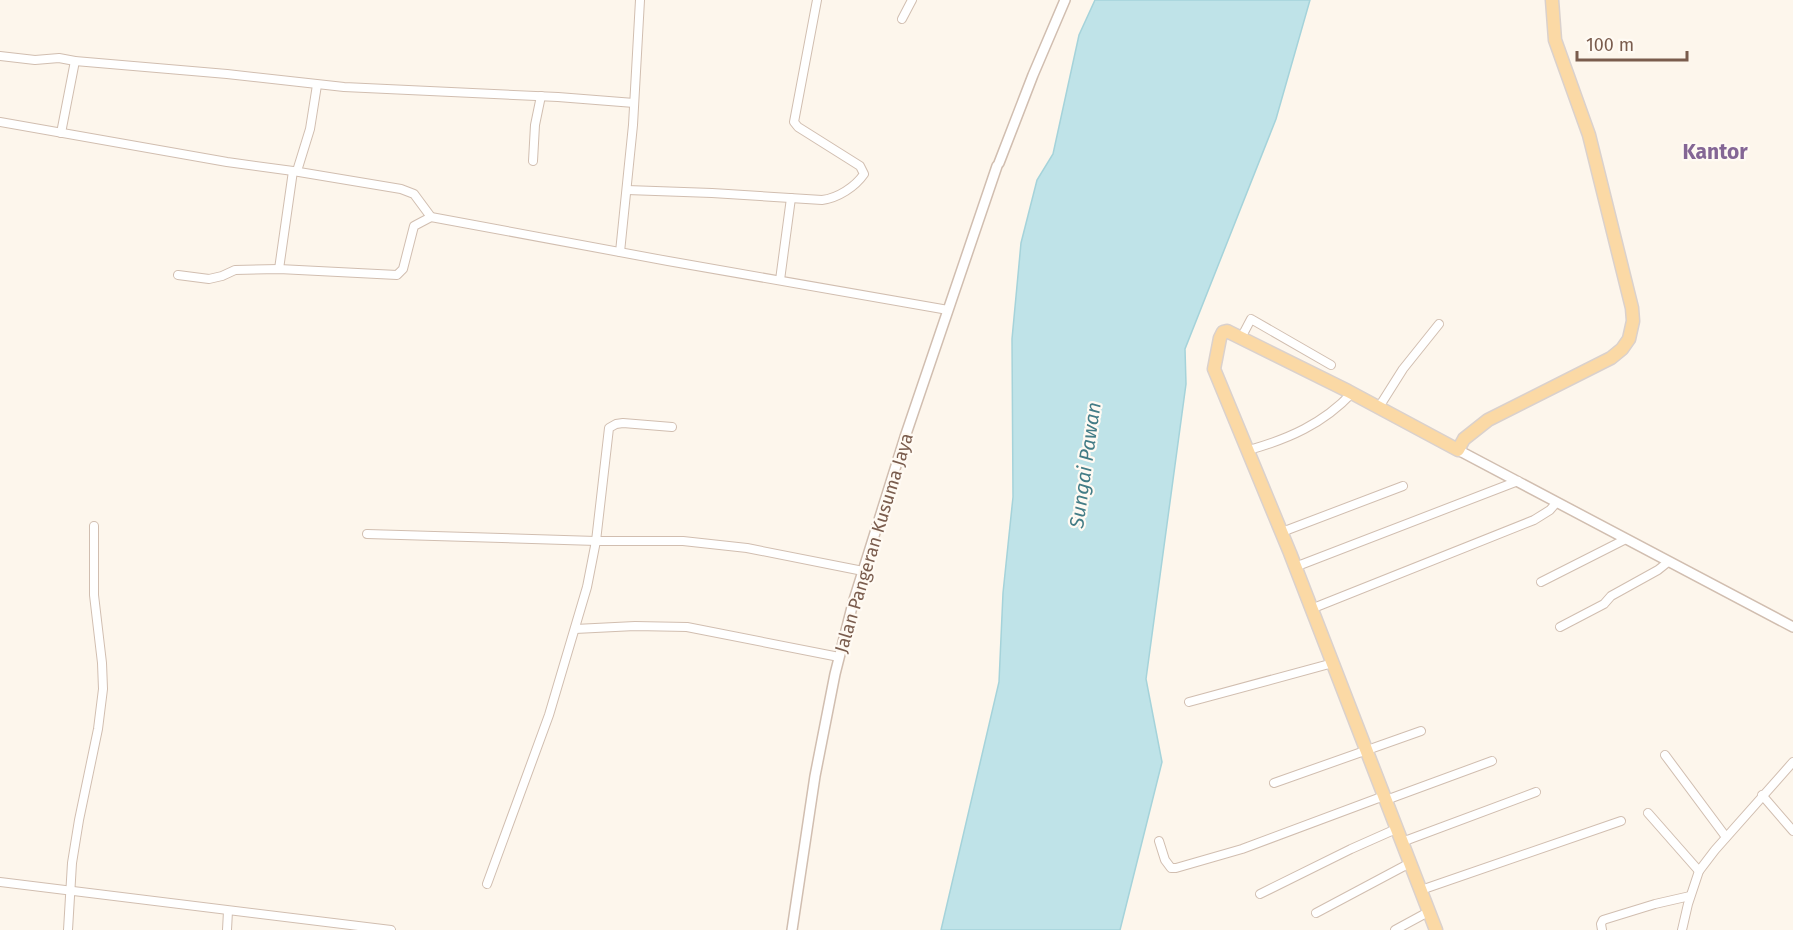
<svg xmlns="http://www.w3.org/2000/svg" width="1793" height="930" viewBox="0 0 1793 930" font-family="'Fira Sans',sans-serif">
<rect width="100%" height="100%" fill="#fdf6ec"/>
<path fill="#bfe3e8" stroke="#a5d3da" stroke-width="1.5" d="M 1095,0 L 1310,0 L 1276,119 L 1185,349 L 1186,384 L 1146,679 L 1162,762 L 1120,930 L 941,930 L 999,682 L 1003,593 L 1013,497 L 1012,339 L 1021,243 L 1037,180 L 1053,154 L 1079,35 Z"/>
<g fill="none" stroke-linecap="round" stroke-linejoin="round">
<g stroke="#d1beb0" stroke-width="10">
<g id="minor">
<path d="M 902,19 L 912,0"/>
<path d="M 0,56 L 35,60 L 59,58 L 75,61 L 227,74 L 344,87 L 558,97 L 634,103"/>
<path d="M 0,122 L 227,162 L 293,171 L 401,189 L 414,194 L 431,217"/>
<path d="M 61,133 L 75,61"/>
<path d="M 533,161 L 535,125 L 541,96"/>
<path d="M 297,171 L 310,129 L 317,85"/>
<path d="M 627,190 L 712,193 L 822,200 C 838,198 855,187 864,174 L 860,166 L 798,127 L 794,122 L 817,0"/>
<path d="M 620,252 L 633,125 L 640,0"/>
<path d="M 279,269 L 293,171"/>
<path d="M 178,275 L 209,279 L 222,276 L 235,270 L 279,269 L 397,275 L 403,269 L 414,226 L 431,217 L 668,261 L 948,310"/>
<path d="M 780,280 L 791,198"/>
<path d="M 1241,338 L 1251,319 L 1331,365"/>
<path d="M 1379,407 L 1403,369 L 1439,324"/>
<path d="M 1249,450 C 1288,439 1323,424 1352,393"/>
<path d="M 1282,532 L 1403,486"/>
<path d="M 367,534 L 596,541 L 683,541 L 747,548 L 863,571"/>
<path d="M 1295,567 L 1518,481"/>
<path d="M 1541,582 L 1626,539"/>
<path d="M 1311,609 L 1534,520 L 1550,510 L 1556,503"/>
<path d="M 1560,627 L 1604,604 L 1611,596 L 1658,570 L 1668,562"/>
<path d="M 575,629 L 635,626 L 687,627 L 839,657"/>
<path d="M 1189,702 L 1333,663"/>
<path d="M 1665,755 L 1726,837"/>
<path d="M 1274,783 L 1421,731"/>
<path d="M 1762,795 L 1793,831"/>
<path d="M 1386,800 L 1492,761"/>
<path d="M 1648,813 L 1699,871"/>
<path d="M 1159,841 L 1165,860 L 1171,868 L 1176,868 L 1242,849 L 1384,796"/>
<path d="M 1402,842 L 1536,792"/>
<path d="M 0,882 L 391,930"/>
<path d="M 487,884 L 549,715 L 587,587 L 596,541 L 609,428 L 616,424 L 623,423 L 672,427"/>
<path d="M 1421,890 L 1621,821"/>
<path d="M 1260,894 L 1351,849 L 1396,829"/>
<path d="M 1316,913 L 1410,863"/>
<path d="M 68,930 L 72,863 L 79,820 L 98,729 L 103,689 L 102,663 L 94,595 L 94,526"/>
<path d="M 227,930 L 228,911"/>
<path d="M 1395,930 L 1430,911"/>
<path d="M 1602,930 L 1601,924 L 1603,920 L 1655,904 L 1690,896"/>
<path d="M 1682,930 L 1688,904 L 1699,871 L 1715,850 L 1793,762"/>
</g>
</g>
<g stroke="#d1beb0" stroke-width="12">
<g id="tertiary">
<path d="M 999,163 L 1033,75 L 1065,0"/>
<path d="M 1458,450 L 1793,627"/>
<path d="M 792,930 L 815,776 L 835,674 L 853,603 L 905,437 L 997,166"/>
</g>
</g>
<g stroke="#dad1cd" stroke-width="15">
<path id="primary" d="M 1436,930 L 1290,553 L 1214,369 L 1220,338 L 1223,332 L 1227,331 L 1348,391 L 1458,450 L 1464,439 L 1488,420 L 1611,358 L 1622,349 L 1629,339 L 1633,321 L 1632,308 L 1589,135 L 1555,40 L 1552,0"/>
</g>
<use href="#minor" stroke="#fff" stroke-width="8"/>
<use href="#tertiary" stroke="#fff" stroke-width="9"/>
<use href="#primary" stroke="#fbd9a5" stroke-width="12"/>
</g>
<g text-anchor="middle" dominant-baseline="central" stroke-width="4.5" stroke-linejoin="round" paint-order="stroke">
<g font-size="18" fill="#7a5c4d" stroke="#fffaf3">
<text transform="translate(874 543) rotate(-73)">Jalan Pangeran Kusuma Jaya</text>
</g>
<g font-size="20" font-style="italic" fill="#437c86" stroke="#fffaf3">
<text transform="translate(1085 465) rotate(-82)">Sungai Pawan</text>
</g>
<g font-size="21" font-weight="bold" fill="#846695" stroke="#fffaf3">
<text x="1715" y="152">Kantor</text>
</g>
</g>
<path d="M1577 51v9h110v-9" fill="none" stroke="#7a5c4d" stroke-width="3"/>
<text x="1586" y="51" font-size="18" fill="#7a5c4d" stroke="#fffaf3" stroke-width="4.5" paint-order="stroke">100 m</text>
</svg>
